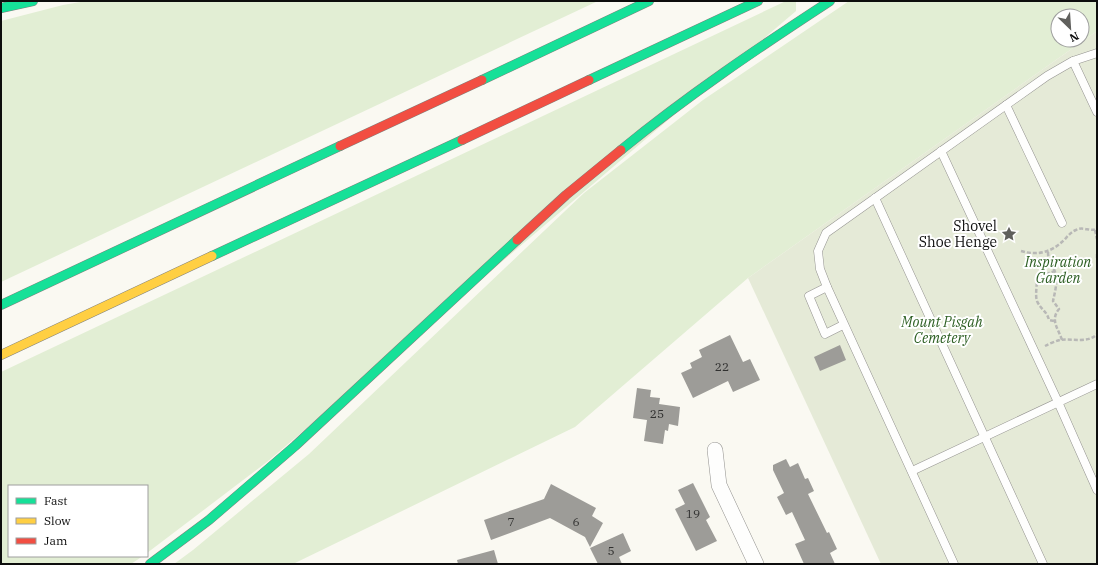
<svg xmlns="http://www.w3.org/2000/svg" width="1098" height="565" viewBox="0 0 1098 565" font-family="'IBM Plex Serif',serif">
<rect width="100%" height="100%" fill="#faf9f2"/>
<g fill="#e2eed4" fill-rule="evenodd">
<path d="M 86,1 L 598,1 L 1,282 L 1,21 L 63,5 Z"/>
<path d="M 786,1 L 796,1 L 796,11 L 267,462 L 151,550 L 147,553 L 147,486 L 9,486 L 9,556 L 143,556 L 131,564 L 1,564 L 1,372 Z"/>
<path d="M 849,1 L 1097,1 L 1097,31 L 748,278 L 575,427 L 293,564 L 174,564 L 193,550 L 309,454 L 584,193 L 703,100 ZM 1058,16 L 1082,16 L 1082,40 L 1058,40 Z"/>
</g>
<path fill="#e5ead7" d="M 1097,31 L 1097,564 L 881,564 L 748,278 Z"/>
<g fill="#9d9c98">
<path d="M 730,335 L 743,362 L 750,359 L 760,380 L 733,392 L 728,381 L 693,398 L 681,373 L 692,368 L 690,363 L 702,357 L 699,350 Z"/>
<path d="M 840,345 L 846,360 L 820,371 L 814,357 Z"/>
<path d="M 637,388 L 651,390 L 650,397 L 660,398 L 659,404 L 680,407 L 678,426 L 669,424 L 668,431 L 665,430 L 663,444 L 644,441 L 647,420 L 633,418 Z"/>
<path d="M 786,459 L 790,467 L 798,463 L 805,479 L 808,478 L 814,491 L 808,494 L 827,533 L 829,532 L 837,549 L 830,553 L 835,564 L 804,564 L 795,544 L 805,540 L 792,512 L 786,515 L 777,497 L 784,493 L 773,470 L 773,465 Z"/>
<path d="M 693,483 L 710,517 L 706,520 L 717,541 L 696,551 L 675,509 L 685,504 L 678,490 Z"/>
<path d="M 551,484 L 596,508 L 592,516 L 603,523 L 590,547 L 585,537 L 550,518 L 491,540 L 484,520 L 544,499 Z"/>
<path d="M 623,533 L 631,551 L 619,557 L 622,564 L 598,564 L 590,548 Z"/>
<path d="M 494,550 L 498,564 L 458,564 L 457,560 Z"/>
</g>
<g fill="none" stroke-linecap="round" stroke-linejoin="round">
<g stroke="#949390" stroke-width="9">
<g id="lane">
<path d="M 1073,61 L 1097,112"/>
<path d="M 1006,105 L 1062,223"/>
<path d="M 941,151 L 1058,402 L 1097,490"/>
<path d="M 875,198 L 1043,564"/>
<path d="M 827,287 L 809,296 L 825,334 L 843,325"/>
<path d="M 912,471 L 1097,384"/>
<path d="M 954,564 L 827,287 L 820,269 L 818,251 L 826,233 L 1047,76 L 1073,61 L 1097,53"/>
</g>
</g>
<g stroke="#949390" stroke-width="16">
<path id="street" d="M 715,450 L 719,485 L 756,564"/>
</g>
<g stroke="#81817d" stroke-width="10">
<g id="fast">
<path d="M 1,8 L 33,1"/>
<path d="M 482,80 L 649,1"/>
<path d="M 589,80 L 758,1"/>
<path d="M 621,150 C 687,96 758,48 830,1"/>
<path d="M 212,256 L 462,140"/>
<path d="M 1,305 L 340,146"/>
<path d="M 150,564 L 209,520 L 295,446 L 517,240"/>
</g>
</g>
<g stroke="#81817d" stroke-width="10">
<path id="slow" d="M 1,355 L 212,256"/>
</g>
<g stroke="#81817d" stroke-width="10">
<g id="jam">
<path d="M 462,140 L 589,80"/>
<path d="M 340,146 L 482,80"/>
<path d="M 517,240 L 566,195 L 621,150"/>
</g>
</g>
<g stroke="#b8b8b6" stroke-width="2.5" stroke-dasharray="4 2" stroke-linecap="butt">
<path d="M 1095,230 L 1097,239"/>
<path d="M 1021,251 C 1038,256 1052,252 1064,240 C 1068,236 1071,232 1076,230 C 1083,226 1090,232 1097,229"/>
<path d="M 1048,252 C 1048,262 1052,263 1055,272 C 1058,281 1055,292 1053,301 L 1059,309 C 1050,320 1058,328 1062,340"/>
<path d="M 1097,254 L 1097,260"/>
<path d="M 1054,321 L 1049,320 C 1047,311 1041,310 1037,301 C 1035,295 1037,286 1037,279 L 1049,273 L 1055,271"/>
<path d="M 1045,346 C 1049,344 1055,341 1060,340 C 1072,338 1088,344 1097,334"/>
</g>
<use href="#lane" stroke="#fefefd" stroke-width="8"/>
<use href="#street" stroke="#fefefd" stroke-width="15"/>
<use href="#fast" stroke="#16e098" stroke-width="9"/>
<use href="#slow" stroke="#ffcf43" stroke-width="9"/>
<use href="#jam" stroke="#f24e42" stroke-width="9"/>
</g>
<defs>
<g id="sight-bare" transform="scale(1.2)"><path d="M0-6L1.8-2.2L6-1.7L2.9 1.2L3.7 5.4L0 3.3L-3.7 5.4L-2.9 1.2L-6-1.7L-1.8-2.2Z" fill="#60605d" stroke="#fff" stroke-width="2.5" paint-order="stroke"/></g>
</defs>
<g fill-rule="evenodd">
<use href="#sight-bare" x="1009" y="234"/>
</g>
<g text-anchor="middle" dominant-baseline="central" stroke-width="4" stroke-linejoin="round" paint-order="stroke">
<g font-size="12" fill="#313130">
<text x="722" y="366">22</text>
<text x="657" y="413">25</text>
<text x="693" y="513">19</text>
<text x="511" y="521">7</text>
<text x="576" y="521">6</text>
<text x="611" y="550">5</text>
</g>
<g font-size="14" fill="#0d0d0d" stroke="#fff" text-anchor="end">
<text x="997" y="226">Shovel<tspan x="997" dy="16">Shoe Henge</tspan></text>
</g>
<g font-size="14" font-style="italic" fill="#2d5f23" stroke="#fff">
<text x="1058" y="262">Inspiration<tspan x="1058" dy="16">Garden</tspan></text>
<text x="942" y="322">Mount Pisgah<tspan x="942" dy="16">Cemetery</tspan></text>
</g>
</g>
<rect width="1098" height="565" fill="none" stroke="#0d0d0d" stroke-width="4"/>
<rect x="8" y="485" width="140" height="72" fill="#ffffff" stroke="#9e9e9e"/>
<rect x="16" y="498" width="20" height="6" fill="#16e098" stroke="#9e9e9e"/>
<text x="44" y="505" font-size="12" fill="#0d0d0d">Fast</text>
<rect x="16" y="518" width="20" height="6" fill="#ffcf43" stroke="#9e9e9e"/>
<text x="44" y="525" font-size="12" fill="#0d0d0d">Slow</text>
<rect x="16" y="538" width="20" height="6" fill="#f24e42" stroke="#9e9e9e"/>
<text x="44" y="545" font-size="12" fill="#0d0d0d">Jam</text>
<g transform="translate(1070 28) rotate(155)"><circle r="19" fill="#ffffff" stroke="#9e9e9e"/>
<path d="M0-3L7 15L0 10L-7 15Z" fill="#60605d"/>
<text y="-6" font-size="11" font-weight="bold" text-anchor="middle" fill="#0d0d0d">N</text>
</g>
</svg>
